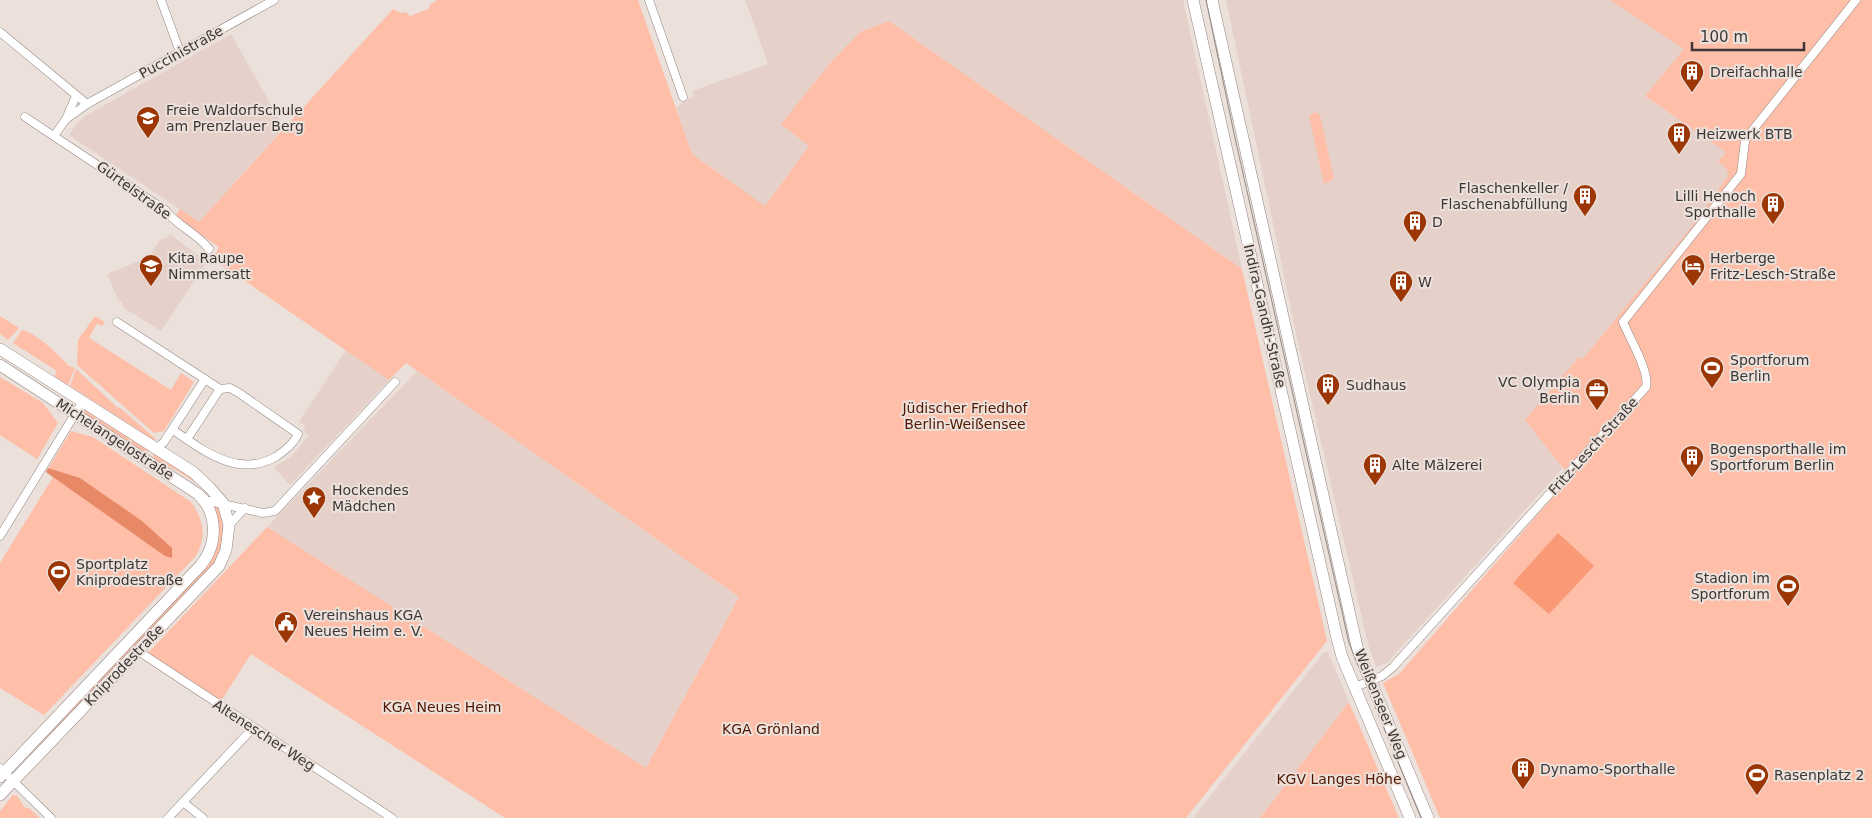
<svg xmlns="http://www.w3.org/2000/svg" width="1872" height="818" viewBox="0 0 1872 818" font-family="'DejaVu Sans',sans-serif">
<rect width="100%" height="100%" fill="#ece0db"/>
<g fill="#e5d1ca">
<path d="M 745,0 L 1183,0 L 1242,269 L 889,21 L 860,32 L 832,61 L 782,124 L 809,146 L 765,206 L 692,154 L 676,107 L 694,96 L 692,91 L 768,64 Z"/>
<path d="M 1226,0 L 1846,0 L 1646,96 L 1726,152 L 1719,159 L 1727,169 L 1729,176 L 1697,220 L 1590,350 L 1582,359 L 1579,357 L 1526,420 L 1563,468 L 1388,662 L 1376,667 L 1368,644 L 1299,347 Z"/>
<path d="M 231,34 L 284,128 L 199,222 L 69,135 L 78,122 L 87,115 Z"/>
<path d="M 170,234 L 207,262 L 161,331 L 124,308 L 122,301 L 119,302 L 107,274 L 149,257 L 160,240 L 163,238 L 166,239 Z"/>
<path d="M 346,350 L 389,380 L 290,485 L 274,467 L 291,457 L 309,435 L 303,431 L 306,426 L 299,422 Z"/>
<path d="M 417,371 L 739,597 L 646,768 L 267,527 Z"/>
<path d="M 1324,652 L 1328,652 L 1349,702 L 1260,818 L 1193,818 Z"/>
</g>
<g fill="#febea7">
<path d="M 437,0 L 638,0 L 692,154 L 765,206 L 809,146 L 781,124 L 832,61 L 860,32 L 889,21 L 1242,269 L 1327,641 L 1186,818 L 505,818 L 251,654 L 221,701 L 148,653 L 267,527 L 646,768 L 739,597 L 406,363 L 389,380 L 213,259 L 219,247 L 175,217 L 180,209 L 199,222 L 393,9 L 401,13 L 406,12 L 410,16 L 428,9 L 431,4 Z"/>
<path d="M 1610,0 L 1872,0 L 1872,818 L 1440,818 L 1383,683 L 1399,674 L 1572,475 L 1563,468 L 1525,420 L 1579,357 L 1582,359 L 1590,350 L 1697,220 L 1728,176 L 1727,169 L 1718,161 L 1726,152 L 1645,96 L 1684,49 Z"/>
<path d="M 1315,112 L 1320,115 L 1334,179 L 1324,184 L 1309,116 Z"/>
<path d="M 0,316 L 19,328 L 8,340 L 0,334 Z"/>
<path d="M 95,316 L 105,322 L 102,326 L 98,324 L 96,325 L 89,338 L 171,390 L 181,373 L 194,382 L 164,431 L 154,433 L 77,365 L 78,340 Z"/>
<path d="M 22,330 C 40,335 58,355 69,366 L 75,368 L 68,385 L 54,376 L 57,371 L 13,343 Z"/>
<path d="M 76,369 L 118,408 L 119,407 L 157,440 L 152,439 L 70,386 Z"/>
<path d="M 0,377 L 43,403 L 58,423 L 37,459 L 0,435 Z"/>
<path d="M 83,410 L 85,410 L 150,449 L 146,455 L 83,414 Z"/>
<path d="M 71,431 L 93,437 L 191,502 C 204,520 207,538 195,557 L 44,715 L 0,688 L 0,563 L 53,477 L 46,472 Z"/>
<path d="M 155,453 L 195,479 L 198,484 L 176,470 L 152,459 Z"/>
<path d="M 211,504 L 219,507 C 225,528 224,544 214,564 L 31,758 L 29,756 L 208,562 Z"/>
<path d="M 1349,702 L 1399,818 L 1260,818 Z"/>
<path d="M 13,795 L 17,796 L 25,808 L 29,808 L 40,818 L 0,818 L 0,811 Z"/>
</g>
<path fill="#e78966" d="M 48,468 L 80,478 L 142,521 L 172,548 L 172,558 L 165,556 L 53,477 L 46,472 Z"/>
<path fill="#f99975" d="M 1558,533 L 1594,566 L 1549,614 L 1513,583 Z"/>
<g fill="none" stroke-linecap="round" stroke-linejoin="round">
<g stroke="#928682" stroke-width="9">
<g id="minor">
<path d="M 161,0 L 180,52"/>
<path d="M 649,0 L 683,97"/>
<path d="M 0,32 L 87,104"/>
<path d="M 25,117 L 165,210 C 177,226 197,233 209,249"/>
<path d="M 66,119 L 87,104 L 274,0"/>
<path d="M 54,136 L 66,119 L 76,96"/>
<path d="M 117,322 L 220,389 L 230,388 L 239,393 L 298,434 C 294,443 286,450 277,456 C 239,479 204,451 173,430"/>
<path d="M 187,439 L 220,389"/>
<path d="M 156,449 L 164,442 L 205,379"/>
<path d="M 204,500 L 263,513 L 275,511 L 395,382"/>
<path d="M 229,525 L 245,508"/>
<path d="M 0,536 L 83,401"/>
<path d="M 138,651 L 392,818"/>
<path d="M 1355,687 L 1382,676 L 1393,667 L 1646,387 C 1650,372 1629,337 1623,322 L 1741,174 L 1745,141 L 1748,136 L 1856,0"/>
<path d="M 0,768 L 51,818"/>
<path d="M 183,802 L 203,818"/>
<path d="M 168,818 L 253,728"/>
</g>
</g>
<g stroke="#928682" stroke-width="12">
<g id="secondary">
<path d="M 1193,0 L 1337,638 L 1342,657 L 1410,818"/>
<path d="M 1212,0 L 1358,651 L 1428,818"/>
<path d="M 0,349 L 193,472 L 210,488 L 223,503 L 229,525 L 226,550 L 219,566 L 0,795"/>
<path d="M 0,365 L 198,494 C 218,513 218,544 201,565 L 0,777"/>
</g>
</g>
<use href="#minor" stroke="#fff" stroke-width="8"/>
<use href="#secondary" stroke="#fff" stroke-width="11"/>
<path stroke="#918985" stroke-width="1" d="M 1206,0 L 1235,138 L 1349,643 L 1421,818"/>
</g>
<defs>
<g id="building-pin" transform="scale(1.25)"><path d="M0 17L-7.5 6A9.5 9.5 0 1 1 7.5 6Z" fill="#9c3705" stroke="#ece0db"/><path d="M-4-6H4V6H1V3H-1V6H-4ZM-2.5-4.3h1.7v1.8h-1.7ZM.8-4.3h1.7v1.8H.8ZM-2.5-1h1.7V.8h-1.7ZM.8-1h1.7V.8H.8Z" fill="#fff"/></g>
<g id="school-pin" transform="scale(1.25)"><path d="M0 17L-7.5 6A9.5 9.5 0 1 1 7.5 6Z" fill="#9c3705" stroke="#ece0db"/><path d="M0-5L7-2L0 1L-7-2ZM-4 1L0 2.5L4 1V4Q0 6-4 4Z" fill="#fff"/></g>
<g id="hotel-pin" transform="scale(1.25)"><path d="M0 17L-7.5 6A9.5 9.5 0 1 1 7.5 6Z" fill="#9c3705" stroke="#ece0db"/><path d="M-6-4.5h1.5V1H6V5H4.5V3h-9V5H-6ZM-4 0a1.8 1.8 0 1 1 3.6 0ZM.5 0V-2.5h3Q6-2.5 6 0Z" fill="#fff"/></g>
<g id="stadium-pin" transform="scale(1.25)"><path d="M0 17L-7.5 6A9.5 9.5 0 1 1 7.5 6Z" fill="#9c3705" stroke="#ece0db"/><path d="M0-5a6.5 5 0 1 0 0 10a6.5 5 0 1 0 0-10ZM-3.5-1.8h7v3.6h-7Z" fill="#fff"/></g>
<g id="office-pin" transform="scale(1.25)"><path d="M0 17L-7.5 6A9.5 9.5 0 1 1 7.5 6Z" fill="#9c3705" stroke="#ece0db"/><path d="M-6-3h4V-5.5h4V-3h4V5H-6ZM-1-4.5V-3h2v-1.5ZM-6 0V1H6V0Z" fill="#fff"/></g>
<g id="sight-pin" transform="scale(1.25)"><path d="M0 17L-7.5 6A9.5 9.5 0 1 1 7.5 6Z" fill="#9c3705" stroke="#ece0db"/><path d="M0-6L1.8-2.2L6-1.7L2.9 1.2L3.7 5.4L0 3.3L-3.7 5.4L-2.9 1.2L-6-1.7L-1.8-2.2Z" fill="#fff"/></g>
<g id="civic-pin" transform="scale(1.25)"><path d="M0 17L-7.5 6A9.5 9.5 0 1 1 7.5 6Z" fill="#9c3705" stroke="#ece0db"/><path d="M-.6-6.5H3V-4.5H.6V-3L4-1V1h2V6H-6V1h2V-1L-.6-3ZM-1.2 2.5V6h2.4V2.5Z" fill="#fff"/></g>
</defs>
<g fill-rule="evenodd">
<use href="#building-pin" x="1692" y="72"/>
<use href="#school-pin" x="148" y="118"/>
<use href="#building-pin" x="1679" y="134"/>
<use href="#building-pin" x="1585" y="196"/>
<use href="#building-pin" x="1773" y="204"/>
<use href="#building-pin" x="1415" y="222"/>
<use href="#school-pin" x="151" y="266"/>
<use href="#hotel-pin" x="1693" y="266"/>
<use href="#building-pin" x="1401" y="282"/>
<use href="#stadium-pin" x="1712" y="368"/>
<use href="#building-pin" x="1328" y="385"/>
<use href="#office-pin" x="1597" y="390"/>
<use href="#building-pin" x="1692" y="457"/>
<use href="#building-pin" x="1375" y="465"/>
<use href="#sight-pin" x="314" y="498"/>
<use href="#stadium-pin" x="59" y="572"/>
<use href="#stadium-pin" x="1788" y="586"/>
<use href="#civic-pin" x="286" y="623"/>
<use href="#building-pin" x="1523" y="769"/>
<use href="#stadium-pin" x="1757" y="775"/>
</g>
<g text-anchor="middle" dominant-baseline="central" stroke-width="4" stroke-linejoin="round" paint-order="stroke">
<g font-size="14" fill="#3c3735" stroke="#ece0db">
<text transform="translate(181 52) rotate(-29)">Puccinistraße</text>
<text transform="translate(134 190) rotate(36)">Gürtelstraße</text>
<text transform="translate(1265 316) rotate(77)">Indira-Gandhi-Straße</text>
<text transform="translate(115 439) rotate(33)">Michelangelostraße</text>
<text transform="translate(1593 446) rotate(-48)">Fritz-Lesch-Straße</text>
<text transform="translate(124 665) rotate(-46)">Kniprodestraße</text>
<text transform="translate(1381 704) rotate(68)">Weißenseer Weg</text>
<text transform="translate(264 735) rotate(33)">Altenescher Weg</text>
</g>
<g font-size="14" fill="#3c3735" stroke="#ece0db" text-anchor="start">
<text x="1710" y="72">Dreifachhalle</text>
<text x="166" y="110">Freie Waldorfschule<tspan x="166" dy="16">am Prenzlauer Berg</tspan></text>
<text x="1696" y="134">Heizwerk BTB</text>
<text x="1568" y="188" text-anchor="end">Flaschenkeller /<tspan x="1568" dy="16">Flaschenabfüllung</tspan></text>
<text x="1756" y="196" text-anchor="end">Lilli Henoch<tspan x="1756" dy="16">Sporthalle</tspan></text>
<text x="1432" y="222">D</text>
<text x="168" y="258">Kita Raupe<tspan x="168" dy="16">Nimmersatt</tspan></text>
<text x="1710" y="258">Herberge<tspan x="1710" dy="16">Fritz-Lesch-Straße</tspan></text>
<text x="1418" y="282">W</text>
<text x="1730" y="360">Sportforum<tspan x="1730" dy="16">Berlin</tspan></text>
<text x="1580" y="382" text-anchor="end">VC Olympia<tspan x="1580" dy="16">Berlin</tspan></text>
<text x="1346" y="385">Sudhaus</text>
<text x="1710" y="449">Bogensporthalle im<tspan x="1710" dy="16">Sportforum Berlin</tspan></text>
<text x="1392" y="465">Alte Mälzerei</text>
<text x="332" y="490">Hockendes<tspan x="332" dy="16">Mädchen</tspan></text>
<text x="76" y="564">Sportplatz<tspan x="76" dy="16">Kniprodestraße</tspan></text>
<text x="1770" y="578" text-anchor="end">Stadion im<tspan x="1770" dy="16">Sportforum</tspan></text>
<text x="304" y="615">Vereinshaus KGA<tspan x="304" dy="16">Neues Heim e. V.</tspan></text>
<text x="1540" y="769">Dynamo-Sporthalle</text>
<text x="1774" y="775">Rasenplatz 2</text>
</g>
<g font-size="14" fill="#511700" stroke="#ece0db">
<text x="965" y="408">Jüdischer Friedhof<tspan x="965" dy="16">Berlin-Weißensee</tspan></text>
<text x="442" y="707">KGA Neues Heim</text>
<text x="771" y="729">KGA Grönland</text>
<text x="1339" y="779">KGV Langes Höhe</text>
</g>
</g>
<path d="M1692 42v8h112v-8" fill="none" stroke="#3c3735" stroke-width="2.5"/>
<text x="1700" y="42" font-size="15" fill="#3c3735" stroke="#ece0db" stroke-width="4" paint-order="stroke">100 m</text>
</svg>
